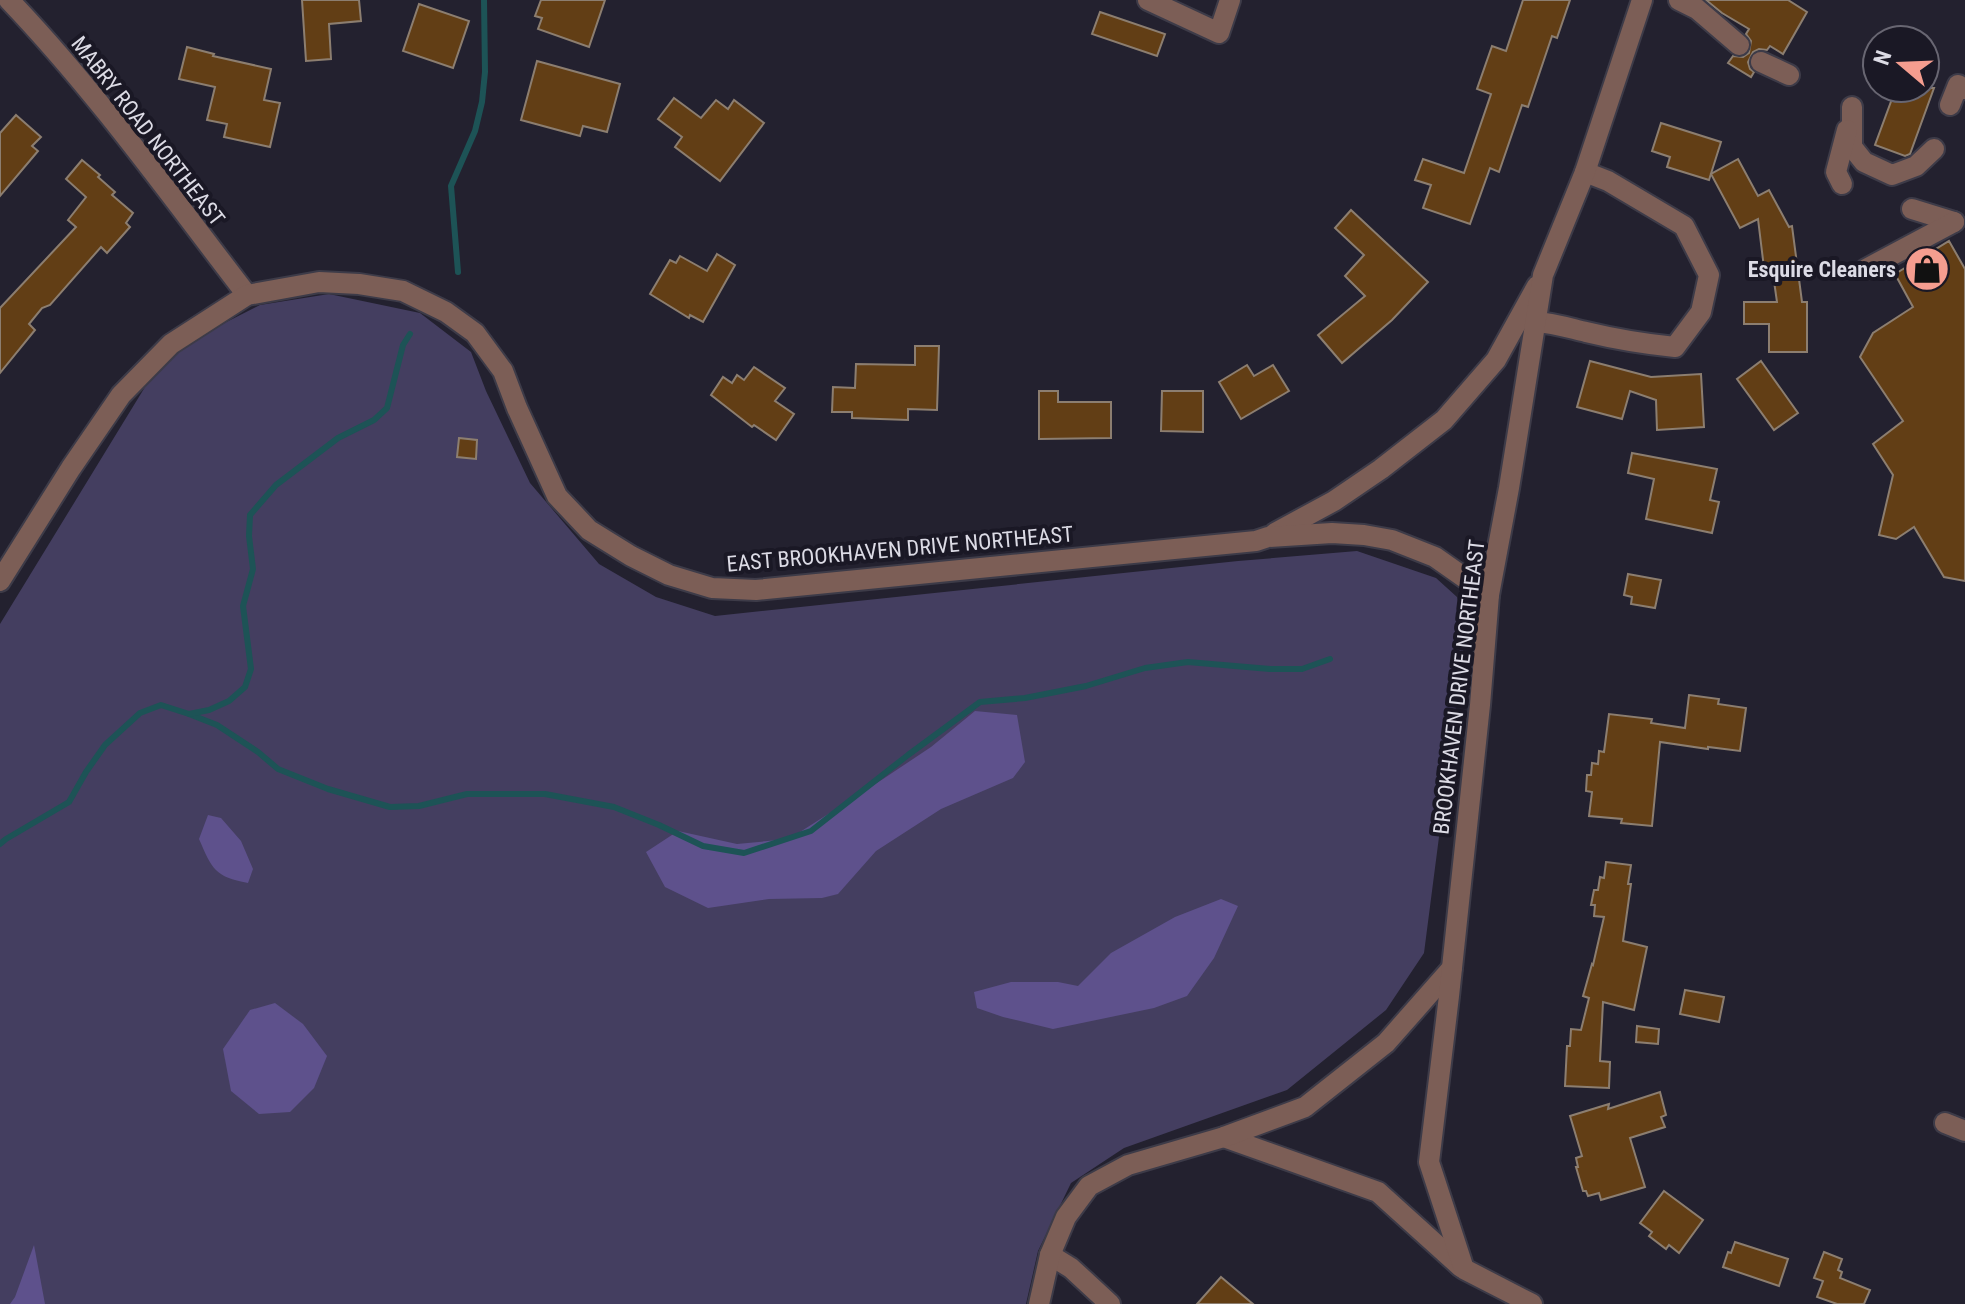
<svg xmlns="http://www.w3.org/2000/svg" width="1965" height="1304" viewBox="0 0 1965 1304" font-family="'Roboto Condensed',sans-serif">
<rect width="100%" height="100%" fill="#23212f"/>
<path fill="#443e60" d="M 329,294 L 420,313 L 471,352 L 486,391 L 530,483 L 599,564 L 656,597 L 715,616 L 1238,561 L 1357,551 L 1436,578 L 1457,597 L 1466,628 L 1424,953 L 1386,1010 L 1287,1090 L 1124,1148 L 1071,1183 L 1038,1251 L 1026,1304 L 0,1304 L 0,624 L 145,387 L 187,342 L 260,305 Z"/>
<g fill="#5e518c">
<path d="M 975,711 L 1017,715 L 1025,762 L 1013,778 L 941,809 L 876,851 L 838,894 L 822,898 L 769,899 L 708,908 L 665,887 L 646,852 L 678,831 L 737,844 L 789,839 L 883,779 L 931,747 Z"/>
<path d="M 208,815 L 221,818 L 241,841 L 253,869 L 248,883 C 215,877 212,869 199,839 Z"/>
<path d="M 1221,899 L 1238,906 L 1214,958 L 1187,996 L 1154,1008 L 1053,1029 L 1003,1017 L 977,1008 L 974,992 L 1011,982 L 1058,982 L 1078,986 L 1111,953 L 1175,917 Z"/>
<path d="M 275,1003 L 303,1024 L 327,1056 L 314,1088 L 290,1112 L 259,1114 L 231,1091 L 223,1049 L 250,1010 Z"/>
<path d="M 34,1245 L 45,1304 L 10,1304 L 15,1297 Z"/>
</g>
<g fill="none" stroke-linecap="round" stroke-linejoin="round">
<g stroke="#1d5356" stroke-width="6">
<path d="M 458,272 L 451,186 L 475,131 L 482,102 L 485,72 L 484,0"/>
<path d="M 189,714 L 217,725 L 258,752 L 278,769 L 328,789 L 390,807 L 419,806 L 467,794 L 545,794 L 614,807 L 659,825 L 703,846 L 744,853 L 811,831 L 908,755 L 980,702 L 1025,698 L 1086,686 L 1145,668 L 1188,662 L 1270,669 L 1302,669 L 1330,659"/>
<path d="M 0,844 L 6,839 L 69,802 L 86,772 L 105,745 L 140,713 L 161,705 L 189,714 L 209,710 L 229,701 L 245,687 L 251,669 L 243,606 L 253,569 L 249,536 L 250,515 L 276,485 L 338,438 L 374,420 L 387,408 L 403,345 L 410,334"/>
</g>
</g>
<g fill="#623e15" stroke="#8c7e70" stroke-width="2">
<path d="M 302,0 L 359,0 L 361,21 L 329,24 L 331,59 L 306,61 Z"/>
<path d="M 541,0 L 605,0 L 589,47 L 538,29 L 542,18 L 535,16 Z"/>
<path d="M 1523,0 L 1570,0 L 1557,38 L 1552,36 L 1528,107 L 1522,105 L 1499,172 L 1490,168 L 1470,224 L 1423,208 L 1431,185 L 1415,180 L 1423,159 L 1464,173 L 1491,94 L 1477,89 L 1492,46 L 1506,51 Z"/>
<path d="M 1706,0 L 1788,0 L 1807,12 L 1783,54 L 1770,46 L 1767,50 L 1759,49 L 1753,52 L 1748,62 L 1750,69 L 1754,72 L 1751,77 L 1728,63 L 1733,56 L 1743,57 L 1749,53 L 1751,41 L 1746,34 L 1749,29 L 1722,13 Z"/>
<path d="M 419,4 L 469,21 L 453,68 L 403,51 Z"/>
<path d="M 1100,12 L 1165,34 L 1157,56 L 1092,34 Z"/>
<path d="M 187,47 L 214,54 L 213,56 L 271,69 L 264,100 L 280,103 L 270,147 L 224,137 L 227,124 L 207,120 L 215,87 L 179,79 Z"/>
<path d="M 537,61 L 620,84 L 607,132 L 583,126 L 580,136 L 521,120 Z"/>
<path d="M 1896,88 L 1934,88 L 1910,154 L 1905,156 L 1875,145 Z"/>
<path d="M 674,98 L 701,118 L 716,100 L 728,109 L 734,100 L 764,123 L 720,181 L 675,147 L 682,137 L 658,119 Z"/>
<path d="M 16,115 L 41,137 L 32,146 L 38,151 L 0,196 L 0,133 Z"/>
<path d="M 1661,123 L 1721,142 L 1709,180 L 1667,167 L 1670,157 L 1652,151 Z"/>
<path d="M 1738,159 L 1758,196 L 1769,190 L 1789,227 L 1792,226 L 1802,302 L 1807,302 L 1807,352 L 1769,352 L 1769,324 L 1744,324 L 1744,302 L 1777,302 L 1772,267 L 1764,268 L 1758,219 L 1740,228 L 1711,174 Z"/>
<path d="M 82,160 L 100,175 L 98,177 L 115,192 L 112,195 L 133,213 L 126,223 L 130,227 L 107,253 L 101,247 L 50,305 L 42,308 L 29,324 L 35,330 L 0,373 L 0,308 L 76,227 L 68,220 L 86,197 L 66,179 Z"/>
<path d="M 1351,210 L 1428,282 L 1392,320 L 1342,363 L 1318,335 L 1365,296 L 1345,276 L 1364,255 L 1335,228 Z"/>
<path d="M 1949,241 L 1965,269 L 1965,581 L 1944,577 L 1914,527 L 1896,539 L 1879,535 L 1893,475 L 1873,444 L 1903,421 L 1860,357 L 1873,333 L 1913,307 L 1895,274 Z"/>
<path d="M 717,254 L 735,265 L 703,322 L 690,315 L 689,318 L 650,294 L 670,260 L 676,263 L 680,256 L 707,271 Z"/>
<path d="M 915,346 L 939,346 L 937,410 L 908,409 L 908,420 L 852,418 L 852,412 L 832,412 L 833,387 L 855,388 L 856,364 L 915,365 Z"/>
<path d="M 1590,361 L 1651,377 L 1701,374 L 1704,427 L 1657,430 L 1656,400 L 1630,391 L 1622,419 L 1577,407 Z"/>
<path d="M 1761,361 L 1798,413 L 1774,430 L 1737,379 Z"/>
<path d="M 1247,365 L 1254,376 L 1273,365 L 1289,391 L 1241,419 L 1219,382 Z"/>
<path d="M 754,367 L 785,388 L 775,401 L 794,414 L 776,440 L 754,425 L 752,427 L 711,395 L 723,377 L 732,383 L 737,375 L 744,380 Z"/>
<path d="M 1039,391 L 1058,391 L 1058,402 L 1111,402 L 1111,438 L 1039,439 Z"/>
<path d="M 1162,391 L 1203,391 L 1203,432 L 1161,431 Z"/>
<path d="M 459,438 L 477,440 L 476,459 L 457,457 Z"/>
<path d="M 1632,453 L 1717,469 L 1710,500 L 1719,502 L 1712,533 L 1646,519 L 1654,479 L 1628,473 Z"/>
<path d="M 1628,574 L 1661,580 L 1655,608 L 1631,604 L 1632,597 L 1624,595 Z"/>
<path d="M 1689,695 L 1719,699 L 1718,704 L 1746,708 L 1740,751 L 1708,747 L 1708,749 L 1660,742 L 1652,826 L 1621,823 L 1622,819 L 1589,816 L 1592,792 L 1586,791 L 1587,775 L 1591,775 L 1592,763 L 1598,764 L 1599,751 L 1604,752 L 1609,714 L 1652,719 L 1651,723 L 1685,728 Z"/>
<path d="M 1606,862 L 1631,865 L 1628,884 L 1631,884 L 1623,941 L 1647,947 L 1634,1010 L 1603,1002 L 1600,1061 L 1610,1062 L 1609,1088 L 1565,1086 L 1567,1046 L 1570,1046 L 1571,1029 L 1581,1030 L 1589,998 L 1583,996 L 1592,964 L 1593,965 L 1604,917 L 1594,916 L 1595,905 L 1591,905 L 1594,890 L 1598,890 L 1600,877 L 1604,878 Z"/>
<path d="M 1685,990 L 1724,997 L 1719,1022 L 1680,1014 Z"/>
<path d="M 1637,1026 L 1659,1029 L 1658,1044 L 1636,1042 Z"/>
<path d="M 1660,1092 L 1666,1115 L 1661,1117 L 1665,1127 L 1630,1138 L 1645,1187 L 1601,1200 L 1599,1193 L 1588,1196 L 1586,1191 L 1583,1191 L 1576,1167 L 1578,1167 L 1576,1158 L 1582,1156 L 1570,1116 L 1609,1104 L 1608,1109 Z"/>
<path d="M 1664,1191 L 1703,1220 L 1679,1253 L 1669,1245 L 1666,1249 L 1649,1236 L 1652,1232 L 1640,1223 Z"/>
<path d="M 1735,1242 L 1788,1259 L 1779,1286 L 1723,1267 L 1728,1252 L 1731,1253 Z"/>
<path d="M 1824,1252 L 1842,1259 L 1838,1270 L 1842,1272 L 1840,1278 L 1870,1290 L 1864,1304 L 1837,1304 L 1817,1297 L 1823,1281 L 1814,1278 Z"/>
<path d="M 1221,1277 L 1253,1304 L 1197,1304 Z"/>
</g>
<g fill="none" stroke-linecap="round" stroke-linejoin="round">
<g stroke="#3d3b48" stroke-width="24">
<g id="minor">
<path d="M 9,0 C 96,91 170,195 247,295"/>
<path d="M 1148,0 L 1219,33 L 1230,0"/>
<path d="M 1679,0 L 1697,9 L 1739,45"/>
<path d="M 1761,62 L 1789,75"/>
<path d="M 1950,105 L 1958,85 L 1965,89"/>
<path d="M 1852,107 L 1852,147 L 1864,162 L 1892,175 L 1916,166 L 1934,149"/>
<path d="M 1842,184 L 1836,172 L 1847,130"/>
<path d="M 1912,209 L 1954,222"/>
<path d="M 1866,269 L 1954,222"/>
<path d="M 1536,322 C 1553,323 1569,328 1586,332 C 1615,339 1645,344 1675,347 L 1701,312 L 1709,275 L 1684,226 L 1608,181 L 1585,172"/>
<path d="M 1275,533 L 1334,501 L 1381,469 L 1444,420 L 1496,360 L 1537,286"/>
<path d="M 0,581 L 71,468 L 121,395 L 171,344 L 247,295 L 319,282 L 359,284 L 403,291 L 446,312 L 475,333 L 503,371 L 517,408 L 557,496 L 589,530 L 631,556 L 669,575 L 712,588 L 756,590 L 1256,541 L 1268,537 L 1332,533 L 1364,535 L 1392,540 L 1435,557 L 1489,595"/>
<path d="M 1945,1123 L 1965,1131"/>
<path d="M 1224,1137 L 1378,1192 L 1461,1267"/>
<path d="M 1050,1255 L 1071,1268 L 1110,1304"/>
<path d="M 1039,1304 L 1050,1255 L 1066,1217 L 1089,1186 L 1128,1165 L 1224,1137 L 1305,1107 L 1386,1043 L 1452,968"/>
<path d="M 1532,1304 L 1464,1269 L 1429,1162 L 1449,996 L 1480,705 L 1489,595 L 1509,488 L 1543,275 L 1585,172 L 1642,0"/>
</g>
</g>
<use href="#minor" stroke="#7c5e56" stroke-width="20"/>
</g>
<defs>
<g id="shop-disc" transform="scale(2.3)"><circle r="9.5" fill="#f59d8f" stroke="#1a1825"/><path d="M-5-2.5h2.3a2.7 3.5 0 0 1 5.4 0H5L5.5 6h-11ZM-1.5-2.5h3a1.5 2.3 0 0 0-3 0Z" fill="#111"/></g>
</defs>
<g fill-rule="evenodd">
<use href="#shop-disc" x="1927" y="269"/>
</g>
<g text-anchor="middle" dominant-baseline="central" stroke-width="8" stroke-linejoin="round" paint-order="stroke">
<g font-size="22" fill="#dcdbe5" stroke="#1a1825">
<text transform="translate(148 131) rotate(52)">MABRY ROAD NORTHEAST</text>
<text transform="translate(900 549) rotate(-5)">EAST BROOKHAVEN DRIVE NORTHEAST</text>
<text transform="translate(1459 687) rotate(-83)">BROOKHAVEN DRIVE NORTHEAST</text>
</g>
<g font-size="22" font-weight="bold" fill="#dcdbe5" stroke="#1a1825" text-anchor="end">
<text x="1896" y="269">Esquire Cleaners</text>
</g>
</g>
<g transform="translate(1901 64) rotate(289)"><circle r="38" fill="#1a1825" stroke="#686672" stroke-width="2"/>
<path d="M0-6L14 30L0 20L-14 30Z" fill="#f59d8f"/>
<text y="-12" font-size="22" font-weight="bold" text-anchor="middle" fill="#dcdbe5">N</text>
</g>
</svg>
